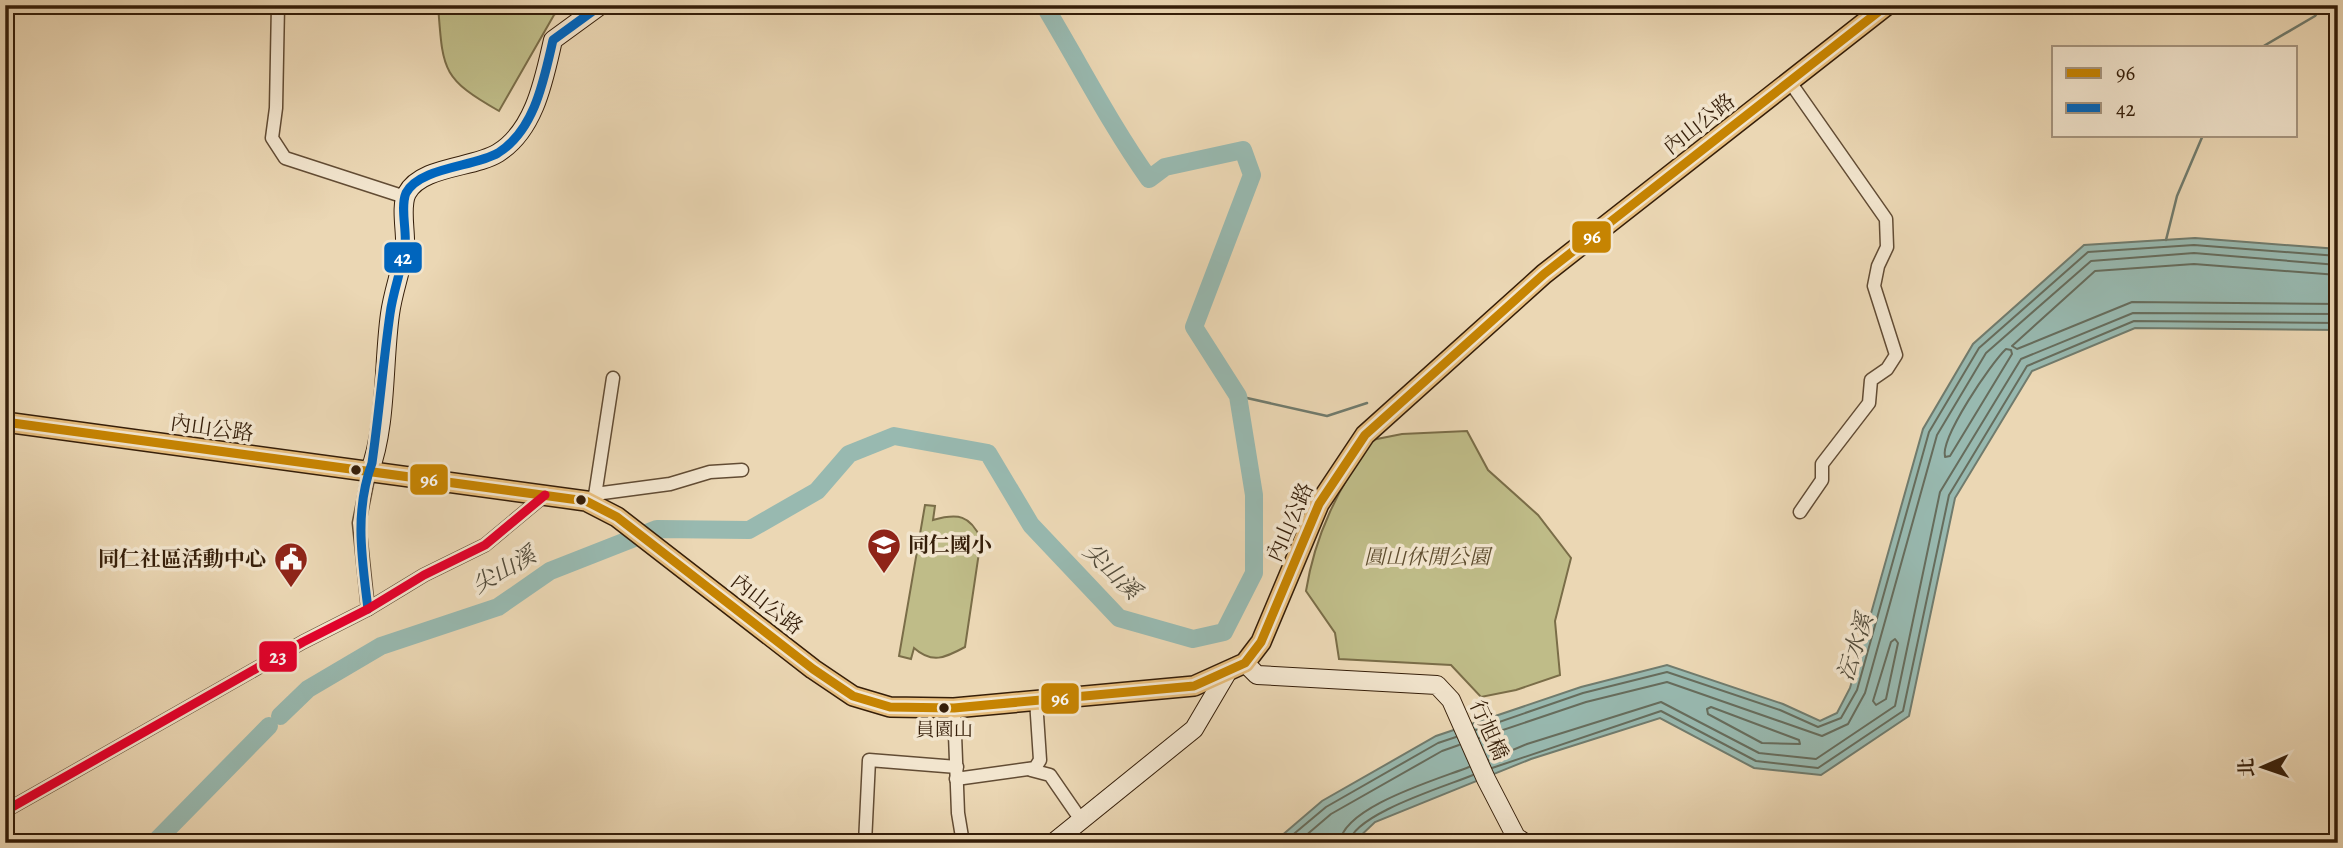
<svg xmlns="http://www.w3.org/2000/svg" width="2343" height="848" viewBox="0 0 2343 848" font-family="Alegreya,'Noto Serif TC',serif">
<rect width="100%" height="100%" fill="#ebd7b4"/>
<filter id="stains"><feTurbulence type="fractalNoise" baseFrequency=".00286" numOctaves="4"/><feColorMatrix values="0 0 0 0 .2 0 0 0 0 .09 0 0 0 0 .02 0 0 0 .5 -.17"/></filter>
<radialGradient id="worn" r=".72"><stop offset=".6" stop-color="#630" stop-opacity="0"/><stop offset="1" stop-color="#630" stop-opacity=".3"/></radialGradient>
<g fill="#bfbc88" stroke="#7a6d48" stroke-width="2">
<path d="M 438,5 L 569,5 L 554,15 L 499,111 C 441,78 443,70 438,5 Z"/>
<path d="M 1467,431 L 1488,470 L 1538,515 L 1571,558 L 1555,621 L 1560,675 L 1516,690 L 1481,697 L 1451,665 L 1339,659 L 1335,633 L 1306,591 C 1315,534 1339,487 1372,440 L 1402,434 Z"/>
<path d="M 925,505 L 935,506 L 933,520 C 958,513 970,515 981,539 L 965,647 C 945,658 932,664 914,648 L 911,659 L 899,656 Z"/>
</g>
<path fill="#98b9b0" stroke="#707b6d" stroke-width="2" d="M 2195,238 L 2338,249 L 2338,330 L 2135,328 L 2032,371 L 1955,498 L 1909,716 L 1821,775 L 1754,768 L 1660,718 L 1531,759 L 1375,822 L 1353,843 L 1273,843 L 1322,801 L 1436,736 L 1581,687 L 1667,665 L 1783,704 L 1820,721 L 1837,713 L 1850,688 L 1923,429 L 1973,344 L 2084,245 Z"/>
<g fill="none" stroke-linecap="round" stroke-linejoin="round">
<g stroke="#666c5c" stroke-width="2">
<path d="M 2338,275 L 2194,264 L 2095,271 L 2012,346 L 2017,349 L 2132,302 L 2338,304"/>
<path d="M 2006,349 L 2011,350 L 2012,354 L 1950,456 L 1945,457 C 1940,438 1991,363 2006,349 Z"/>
<path d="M 1895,639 L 1898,643 L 1886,699 L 1876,705 L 1873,701 L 1891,642 Z"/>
<path d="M 1711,707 L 1799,740 L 1800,744 L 1762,743 L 1708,714 L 1707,709 Z"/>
<path d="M 1476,730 L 1583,693 L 1667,672 L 1780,710 L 1818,727 L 1841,718 L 1857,690 L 1929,432 L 1979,348 L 2088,252 L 2194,245 L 2338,256"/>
<path d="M 1479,738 L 1586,702 L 1667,682 L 1822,736 L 1848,724 L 1865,693 L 1937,435 L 1986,353 L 2091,261 L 2194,253 L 2338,265"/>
<path d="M 1489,760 L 1527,744 L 1661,702 L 1759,753 L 1816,759 L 1895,706 L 1940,492 L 2021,359 L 2133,313 L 2338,314"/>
<path d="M 1492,768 L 1661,711 L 1756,761 L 1818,768 L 1903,711 L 1949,495 L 2027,366 L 2134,321 L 2338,323"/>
<path d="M 1283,843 L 1326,807 L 1438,743 L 1456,737"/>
<path d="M 1297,843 L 1331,814 L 1442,751 L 1459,745"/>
<path d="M 1340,843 C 1342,807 1439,779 1469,767"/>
<path d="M 1349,843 C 1353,814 1447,786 1473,775"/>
</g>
<g stroke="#707b6d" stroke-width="2.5">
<path d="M 2262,47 L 2315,16 L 2323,5"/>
<path d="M 2166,240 L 2177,196 L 2203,135"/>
<path d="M 1238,396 L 1327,416 L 1367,403"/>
</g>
<g stroke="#98b9b0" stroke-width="18">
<path d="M 280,716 L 308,689 L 381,646 L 498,607 L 550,571 L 657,529 L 749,530 L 817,491 L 849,454 L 894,436 L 988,453 L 1031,525 L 1119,618 L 1193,639 L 1224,632 L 1254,573 L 1254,495 L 1238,396 L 1194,327 L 1252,175 L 1243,150 L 1165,167 L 1149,179 C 1110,124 1079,63 1044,5"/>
<path d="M 154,843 L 269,726"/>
</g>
<g stroke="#624c34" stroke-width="15">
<g id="street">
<path d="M 278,5 L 276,108 L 272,138 L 285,158 L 405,197"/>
<path d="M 1790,82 L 1886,219 L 1887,247 L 1878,266 L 1874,286 L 1896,355 L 1887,369 L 1871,380 L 1869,403 L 1822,464 L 1822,480 L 1800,512"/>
<path d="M 595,494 L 670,484 L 710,472 L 742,470"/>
<path d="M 594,502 L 613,378"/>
<path d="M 368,609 L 359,523 L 369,473"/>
<path d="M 954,708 L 958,813 L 963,843"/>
<path d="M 1031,770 L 1050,775 L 1081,820"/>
<path d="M 956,779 L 1035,768 L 1040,760 L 1036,700"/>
<path d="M 5,811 L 303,642 L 368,609 L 424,575 L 485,545 L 545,495"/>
<path d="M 865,843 L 869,760 L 957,767"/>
</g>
</g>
<g stroke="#351e09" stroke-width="20">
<g id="secondary">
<path d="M 369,473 C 387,426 383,364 390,314 C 393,291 402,269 405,246 C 406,231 400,206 407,193 C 421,166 474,168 498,153 C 535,130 544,79 553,40 L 601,5"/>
<path d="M 1245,663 L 1257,675 L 1437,685 L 1451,700 L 1486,779 L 1516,837 L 1525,843"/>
<path d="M 1053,843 L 1194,729 L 1227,673"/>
</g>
</g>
<g stroke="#351e09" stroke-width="22">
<path id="primary" d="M 5,422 L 586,501 L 617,517 L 813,669 L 853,696 L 890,707 L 954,708 L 1194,686 L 1245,663 L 1261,642 L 1319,504 L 1365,435 L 1544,274 L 1887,5"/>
</g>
<use href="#street" stroke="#f2e5ce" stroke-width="12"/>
<use href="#secondary" stroke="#f2e5ce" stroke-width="18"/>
<use href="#primary" stroke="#e6bc7a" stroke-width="19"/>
<g stroke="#f2e5ce" stroke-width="14">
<path id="bus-1" d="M 5,422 L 586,501 L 617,517 L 813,669 L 853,696 L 890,707 L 954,708 L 1194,686 L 1245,663 L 1261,642 L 1319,504 L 1365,435 L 1544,274 L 1887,5"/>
</g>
<g stroke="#f2e5ce" stroke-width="14">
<path id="bus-2" d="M 368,609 C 362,559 354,512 372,463 C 379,414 383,364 390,314 C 393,291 402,269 405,246 C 407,231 400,207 406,193 C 420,167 474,167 498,153 C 535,130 544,79 553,40 L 601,5"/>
</g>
<g stroke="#f2e5ce" stroke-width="14">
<path id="bus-3" d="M 5,811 L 303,642 L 368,609 L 424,575 L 485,545 L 545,495"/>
</g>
<use href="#bus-1" stroke="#c68402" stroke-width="9"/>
<use href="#bus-2" stroke="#0065bd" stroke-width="9"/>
<use href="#bus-3" stroke="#e4002b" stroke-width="9"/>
</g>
<defs>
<g id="school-pin" transform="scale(1.75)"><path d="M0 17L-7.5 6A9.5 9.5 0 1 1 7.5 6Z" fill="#8f2418" stroke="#f2e5ce"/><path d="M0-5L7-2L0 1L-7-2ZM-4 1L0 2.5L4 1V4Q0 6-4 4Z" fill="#fff"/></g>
<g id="civic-pin" transform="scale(1.75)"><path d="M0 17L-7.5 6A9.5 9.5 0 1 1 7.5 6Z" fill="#8f2418" stroke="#f2e5ce"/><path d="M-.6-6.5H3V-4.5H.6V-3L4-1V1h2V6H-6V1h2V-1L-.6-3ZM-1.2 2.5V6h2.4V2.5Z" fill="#fff"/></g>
</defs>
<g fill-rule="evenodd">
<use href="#school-pin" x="884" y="545"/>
<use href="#civic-pin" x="291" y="559"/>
</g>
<g fill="#351e09" stroke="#f2e5ce" stroke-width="2.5">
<circle cx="356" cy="470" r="6"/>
<circle cx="581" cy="500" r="6"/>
<circle cx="944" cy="708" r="6"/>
</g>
<g text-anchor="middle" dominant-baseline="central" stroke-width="7" stroke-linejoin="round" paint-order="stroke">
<g font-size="19" fill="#351e09" stroke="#f2e5ce">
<text x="944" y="730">員園山</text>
</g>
<g font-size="21" fill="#351e09" stroke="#f2e5ce">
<text transform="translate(1699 124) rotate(-38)">內山公路</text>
<text transform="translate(212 428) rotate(8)">內山公路</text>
<text transform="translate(1290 522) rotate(-66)">內山公路</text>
<text transform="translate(767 604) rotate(38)">內山公路</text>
<text transform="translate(1489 730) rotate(66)">行旭橋</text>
</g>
<g font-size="21" font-weight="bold" fill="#351e09" stroke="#f2e5ce" text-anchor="start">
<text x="908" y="545">同仁國小</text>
<text x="266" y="559" text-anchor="end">同仁社區活動中心</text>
</g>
<g font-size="21" font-style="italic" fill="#5e4d2f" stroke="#f2e5ce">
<text x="1427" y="557">圓山休閒公園</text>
</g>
<g font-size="23" font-style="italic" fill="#534c3b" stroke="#f2e5ce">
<text transform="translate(504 570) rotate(-30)">尖山溪</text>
<text transform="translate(1112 571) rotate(44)">尖山溪</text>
<text transform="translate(1855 647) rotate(-72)">沄水溪</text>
</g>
</g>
<g stroke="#f2e5ce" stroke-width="2.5">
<rect x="1571" y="220" width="41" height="34" rx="7" fill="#c68402"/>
<rect x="383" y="241" width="40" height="33" rx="7" fill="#0065bd"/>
<rect x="409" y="463" width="40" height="33" rx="7" fill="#c68402"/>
<rect x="258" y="640" width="40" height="33" rx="7" fill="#e4002b"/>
<rect x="1040" y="682" width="40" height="33" rx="7" fill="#c68402"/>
</g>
<g font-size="19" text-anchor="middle" font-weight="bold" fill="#fff">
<text x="1592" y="243">96</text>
<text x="403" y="264">42</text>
<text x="429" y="486">96</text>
<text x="278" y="663">23</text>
<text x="1060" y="705">96</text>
</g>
<rect width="2343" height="848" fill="none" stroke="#ebd7b4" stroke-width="28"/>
<rect x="7" y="7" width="2329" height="834" fill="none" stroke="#351e09" stroke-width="3.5"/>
<rect x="14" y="14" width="2315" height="820" fill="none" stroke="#351e09" stroke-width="2"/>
<rect x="2052" y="46" width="245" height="91" fill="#f2e5ce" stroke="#a6957f" stroke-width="2"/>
<rect x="2066" y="68" width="35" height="10" fill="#c68402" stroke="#a6957f" stroke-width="2"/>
<text x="2116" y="80" font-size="21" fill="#351e09">96</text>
<rect x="2066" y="103" width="35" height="10" fill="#0065bd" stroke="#a6957f" stroke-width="2"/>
<text x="2116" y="116" font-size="21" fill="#351e09">42</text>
<g transform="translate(2263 767) rotate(268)" stroke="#f2e5ce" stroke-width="5" paint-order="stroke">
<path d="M0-5L12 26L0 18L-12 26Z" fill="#351e09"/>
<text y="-10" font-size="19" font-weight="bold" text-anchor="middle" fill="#351e09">北</text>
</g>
<rect width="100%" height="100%" filter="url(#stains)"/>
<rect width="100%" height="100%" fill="url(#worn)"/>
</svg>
